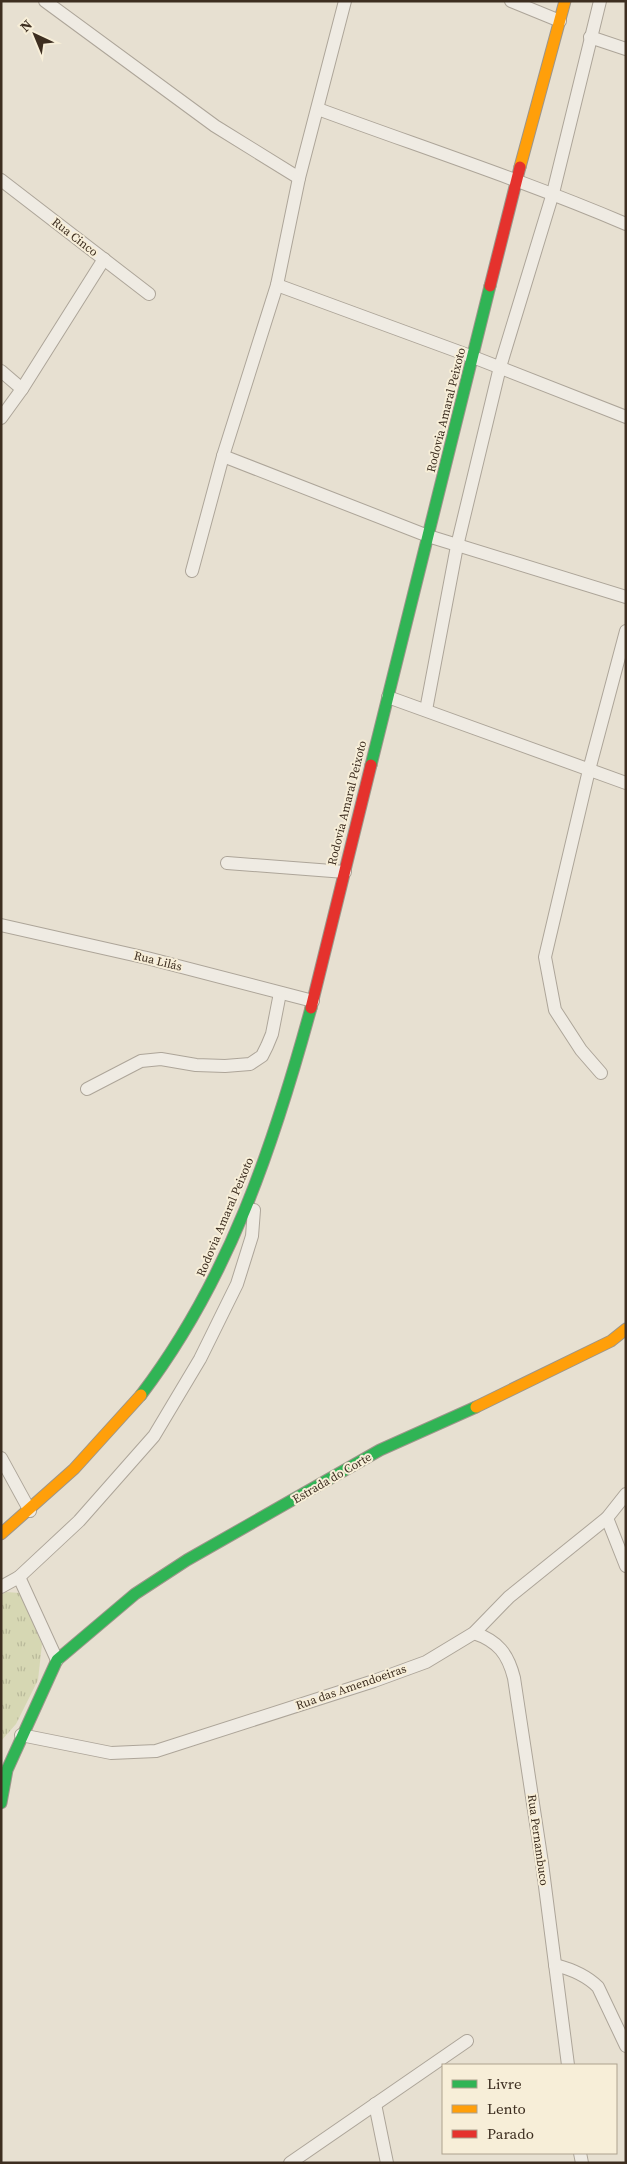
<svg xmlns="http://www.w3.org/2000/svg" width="627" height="2164" viewBox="0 0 627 2164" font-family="'Source Serif 4',serif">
<defs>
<pattern id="park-tufts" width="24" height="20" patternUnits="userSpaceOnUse" patternTransform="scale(1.25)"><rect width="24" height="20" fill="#d6d7b3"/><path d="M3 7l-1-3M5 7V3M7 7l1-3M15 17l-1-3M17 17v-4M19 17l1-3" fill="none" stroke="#b9b99a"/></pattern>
</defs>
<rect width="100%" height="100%" fill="#e7e0d1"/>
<path fill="url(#park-tufts)" d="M 6,1592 L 20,1593 L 42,1644 L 38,1680 L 16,1724 L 1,1741 L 1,1595 Z"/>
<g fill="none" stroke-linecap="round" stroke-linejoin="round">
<g stroke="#ada599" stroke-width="14">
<g id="street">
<path d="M 45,1 L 215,126 L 299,178"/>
<path d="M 511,1 L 560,21"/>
<path d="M 590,37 L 626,49"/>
<path d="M 318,109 C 421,147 525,181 626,224"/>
<path d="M 1,180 L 149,294"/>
<path d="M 277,285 L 473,357 L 626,417"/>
<path d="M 1,371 L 22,389 L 1,418"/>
<path d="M 22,389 L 104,259"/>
<path d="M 223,456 L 428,536 L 626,597"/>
<path d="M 192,571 L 223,456 L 277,285 L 299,178 L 345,1"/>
<path d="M 388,697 L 626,783"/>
<path d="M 426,710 L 457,546 L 500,367 L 553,193 L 600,1"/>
<path d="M 227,863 L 345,872"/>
<path d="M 1,925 L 147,958 L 313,1001"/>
<path d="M 601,1073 L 581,1050 L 555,1010 L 545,957 L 589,770 L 626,631"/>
<path d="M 87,1089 L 141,1061 L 161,1059 L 196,1065 L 225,1066 L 250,1064 L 262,1056 L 267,1046 L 272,1034 L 280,993"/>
<path d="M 1,1458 L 30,1511"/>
<path d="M 607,1518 L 626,1566"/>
<path d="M 19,1577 L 57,1660"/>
<path d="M 1,1587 L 19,1577 L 79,1521 L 154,1436 L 200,1359 L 237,1284 L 252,1236 L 254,1210"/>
<path d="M 474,1633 C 498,1641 508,1654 514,1678 L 542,1863 L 568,2065"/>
<path d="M 21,1735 L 111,1753 L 156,1751 L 374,1681 L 426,1662 L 474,1633 L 509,1597 L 607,1518 L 626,1494"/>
<path d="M 555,1965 C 571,1969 586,1975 598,1987 L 626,2046"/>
<path d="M 375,2104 L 387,2163"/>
<path d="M 580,2153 L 582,2163"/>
<path d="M 290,2163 L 467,2041"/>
</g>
</g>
<g stroke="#9c958a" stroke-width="13">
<g id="fast">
<path d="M 371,765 L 490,286"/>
<path d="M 141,1395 C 229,1279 273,1147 311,1008"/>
<path d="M 1,1803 L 7,1770 L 57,1660 L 135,1594 L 187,1560 L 380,1450 L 476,1407"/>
</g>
</g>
<g stroke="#9c958a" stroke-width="13">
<g id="slow">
<path d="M 520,167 L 565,1"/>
<path d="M 476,1407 L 611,1341 L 626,1329"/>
<path d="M 1,1534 L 74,1469 L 141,1395"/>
</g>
</g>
<g stroke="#9c958a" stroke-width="13">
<g id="jam">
<path d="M 490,286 L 520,167"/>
<path d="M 311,1008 L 371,765"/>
</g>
</g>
<use href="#street" stroke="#efebe3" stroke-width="12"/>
<use href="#fast" stroke="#30b455" stroke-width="11"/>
<use href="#slow" stroke="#ff9f0a" stroke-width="11"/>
<use href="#jam" stroke="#e5322d" stroke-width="11"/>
</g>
<g text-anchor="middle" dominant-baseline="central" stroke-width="4" stroke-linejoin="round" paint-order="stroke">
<g font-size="12" fill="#3d2e20" stroke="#f7eed8">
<text transform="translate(75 237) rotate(38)">Rua Cinco</text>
<text transform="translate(446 410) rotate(-76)">Rodovia Amaral Peixoto</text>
<text transform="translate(347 803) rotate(-76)">Rodovia Amaral Peixoto</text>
<text transform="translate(158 961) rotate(14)">Rua Lilás</text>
<text transform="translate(225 1217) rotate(-67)">Rodovia Amaral Peixoto</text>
<text transform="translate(332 1478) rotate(-30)">Estrada do Corte</text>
<text transform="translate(351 1687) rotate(-19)">Rua das Amendoeiras</text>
<text transform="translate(538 1840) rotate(82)">Rua Pernambuco</text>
</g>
</g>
<rect width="627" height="2164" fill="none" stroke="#3d2e20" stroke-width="5"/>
<rect x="442" y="2064" width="175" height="90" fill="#f7eed8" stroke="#ada18e"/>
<rect x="452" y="2080" width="25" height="8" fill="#30b455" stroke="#ada18e"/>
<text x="487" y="2089" font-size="15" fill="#3d2e20">Livre</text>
<rect x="452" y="2105" width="25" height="8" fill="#ff9f0a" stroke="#ada18e"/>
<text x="487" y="2114" font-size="15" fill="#3d2e20">Lento</text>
<rect x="452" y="2130" width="25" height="8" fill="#e5322d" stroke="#ada18e"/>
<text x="487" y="2139" font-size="15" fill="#3d2e20">Parado</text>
<g transform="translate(35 35) rotate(316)" stroke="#f7eed8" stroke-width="4" paint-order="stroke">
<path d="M0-4L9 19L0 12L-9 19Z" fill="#3d2e20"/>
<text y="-8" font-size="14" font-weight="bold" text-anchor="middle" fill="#3d2e20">N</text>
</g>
</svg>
